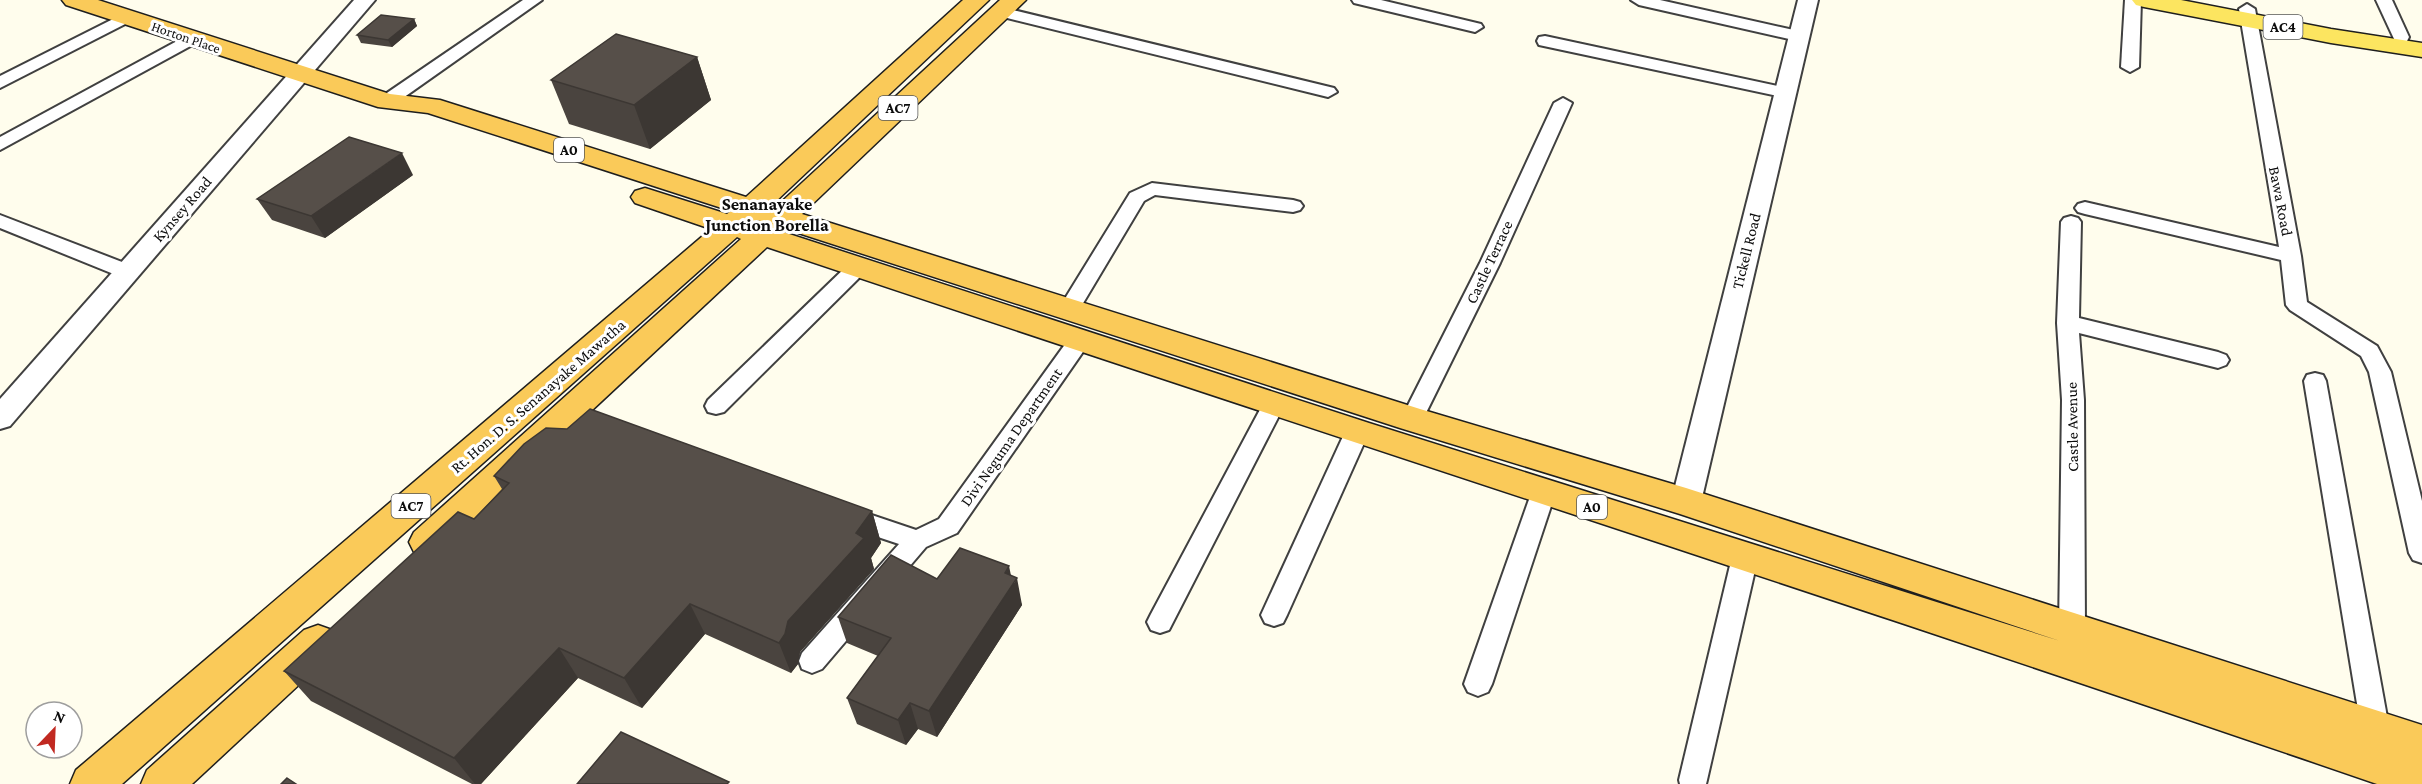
<svg xmlns="http://www.w3.org/2000/svg" width="2422" height="784" viewBox="0 0 2422 784" font-family="'Crimson Pro',serif">
<rect width="100%" height="100%" fill="#fffded"/>
<g fill="none" stroke-linecap="round" stroke-linejoin="round">
<g stroke="#404040" stroke-width="4">
<g id="minor">
<path d="M 523,0 L 542,0 L 393,105 L 381,105 L 378,101 L 381,97 Z"/>
<path d="M 1352,0 L 1381,0 L 1481,24 L 1483,27 L 1475,32 L 1354,3 Z"/>
<path d="M 1631,0 L 1660,0 L 1798,31 L 1806,36 L 1798,41 L 1639,5 Z"/>
<path d="M 2125,0 L 2141,0 L 2139,67 L 2130,72 L 2121,67 Z"/>
<path d="M 2376,0 L 2392,0 L 2409,37 L 2407,41 L 2395,41 Z"/>
<path d="M 2247,4 L 2255,9 L 2301,256 L 2307,302 L 2377,346 L 2391,372 L 2422,501 L 2422,563 L 2413,560 L 2409,553 L 2369,372 L 2361,356 L 2290,310 L 2286,305 L 2281,260 L 2085,214 L 2078,212 L 2075,208 L 2078,204 L 2085,202 L 2279,247 L 2239,9 Z"/>
<path d="M 1001,7 L 1334,88 L 1337,92 L 1328,97 L 995,15 L 993,12 Z"/>
<path d="M 127,12 L 133,14 L 135,17 L 133,20 L 0,88 L 0,76 Z"/>
<path d="M 190,34 L 198,39 L 196,43 L 0,150 L 0,137 Z"/>
<path d="M 1545,36 L 1787,88 L 1796,93 L 1787,98 L 1539,45 L 1537,41 L 1539,37 Z"/>
<path d="M 1563,98 L 1572,103 L 1500,263 L 1420,425 L 1412,427 L 1404,425 L 1401,419 L 1480,263 L 1554,103 Z"/>
<path d="M 1152,183 L 1293,200 L 1300,202 L 1303,206 L 1300,210 L 1293,212 L 1155,195 L 1144,201 L 1076,315 L 1062,315 L 1058,310 L 1130,193 Z"/>
<path d="M 0,215 L 135,267 L 138,272 L 135,277 L 121,277 L 0,228 Z"/>
<path d="M 2071,216 L 2078,218 L 2081,222 L 2079,318 L 2218,352 L 2226,355 L 2229,360 L 2226,365 L 2218,368 L 2079,333 L 2084,400 L 2085,631 L 2081,639 L 2072,642 L 2063,639 L 2059,631 L 2062,400 L 2057,323 L 2061,222 L 2064,218 Z"/>
<path d="M 857,261 L 864,263 L 867,268 L 864,273 L 724,412 L 716,414 L 708,412 L 705,406 L 708,400 L 850,263 Z"/>
<path d="M 1079,334 L 1087,336 L 1090,341 L 1087,346 L 957,533 L 926,547 L 822,669 L 812,673 L 802,669 L 799,661 L 802,653 L 899,544 L 839,524 L 836,517 L 839,510 L 848,507 L 916,530 L 939,519 L 1071,336 Z"/>
<path d="M 2315,373 L 2323,375 L 2326,381 L 2389,728 L 2385,737 L 2375,741 L 2365,737 L 2361,728 L 2304,381 L 2307,375 Z"/>
<path d="M 1274,396 L 1282,398 L 1285,404 L 1169,630 L 1160,633 L 1151,630 L 1147,622 L 1151,614 L 1263,404 L 1266,398 Z"/>
<path d="M 1357,423 L 1365,426 L 1369,432 L 1287,615 L 1283,623 L 1274,626 L 1265,623 L 1261,615 L 1345,432 L 1349,426 Z"/>
<path d="M 1544,482 L 1553,484 L 1556,491 L 1492,684 L 1488,692 L 1478,696 L 1468,692 L 1464,684 L 1532,491 L 1535,484 Z"/>
<path d="M 1745,547 L 1754,550 L 1758,557 L 1707,780 L 1706,784 L 1680,784 L 1679,780 L 1732,557 L 1736,550 Z"/>
</g>
</g>
<g stroke="#404040" stroke-width="4">
<g id="tertiary">
<path d="M 354,0 L 375,0 L 10,426 L 0,429 L 0,399 Z"/>
<path d="M 1798,0 L 1818,0 L 1701,502 L 1697,510 L 1686,514 L 1675,510 L 1671,502 Z"/>
</g>
</g>
<g stroke="#1e1e1e" stroke-width="3">
<path id="primary" d="M 2132,0 L 2181,0 L 2331,29 L 2422,43 L 2422,57 L 2331,43 L 2144,7 L 2136,5 Z"/>
</g>
<g stroke="#1e1e1e" stroke-width="3">
<g id="trunk">
<path d="M 62,0 L 98,0 L 390,94 L 440,100 L 746,197 L 963,0 L 989,0 L 772,205 L 777,206 L 1000,0 L 1026,0 L 802,214 L 1420,409 L 1686,488 L 2422,725 L 2422,784 L 2377,784 C 1842,600 1303,427 767,247 L 440,552 L 427,557 L 414,552 L 409,542 L 414,532 L 741,239 L 737,237 L 122,784 L 70,784 L 76,770 L 711,229 L 635,203 L 631,197 L 635,191 L 645,188 L 727,214 L 731,211 L 428,113 L 378,107 L 66,5 ZM 756,220 L 761,221 L 757,224 L 753,223 ZM 786,229 L 1400,428 L 1680,514 L 2060,641 L 1369,423 L 783,232 Z"/>
<path d="M 318,625 L 332,630 L 338,642 L 332,654 L 192,784 L 141,784 L 147,770 L 304,630 Z"/>
</g>
</g>
<use href="#minor" fill="#fff" fill-rule="evenodd"/>
<use href="#tertiary" fill="#fff" fill-rule="evenodd"/>
<use href="#primary" fill="#fce560" fill-rule="evenodd"/>
<use href="#trunk" fill="#faca59" fill-rule="evenodd"/>
</g>
<g fill="#4a443f">
<path d="M 414,19 L 417,26 L 392,47 L 361,43 L 357,35 Z"/>
<path d="M 697,57 L 711,100 L 650,149 L 569,124 L 551,80 Z"/>
<path d="M 413,175 L 325,238 L 272,220 L 257,199 Z"/>
<path d="M 494,476 L 872,511 L 881,543 L 871,558 L 874,569 L 800,652 L 798,664 L 791,673 L 705,634 L 642,708 L 578,678 L 481,784 L 472,784 L 311,701 L 284,671 L 474,519 L 502,489 Z"/>
<path d="M 1011,576 L 1022,605 L 937,737 L 918,729 L 906,745 L 857,724 L 847,698 L 878,656 L 847,643 L 838,617 L 937,579 Z"/>
</g>
<g fill="#3c3733">
<path d="M 414,19 L 417,26 L 392,47 L 388,40 Z"/>
<path d="M 697,57 L 711,100 L 650,149 L 634,105 Z"/>
<path d="M 402,153 L 413,175 L 325,238 L 311,216 Z"/>
<path d="M 872,511 L 881,543 L 871,558 L 874,569 L 800,652 L 798,664 L 791,673 L 779,643 L 788,621 L 856,533 Z"/>
<path d="M 1009,566 L 1013,585 L 1017,578 L 1022,605 L 937,737 L 929,711 Z"/>
<path d="M 690,604 L 705,634 L 642,708 L 624,678 Z"/>
<path d="M 559,648 L 578,678 L 481,784 L 475,784 L 454,758 Z"/>
<path d="M 910,703 L 918,729 L 906,745 L 898,720 Z"/>
</g>
<g fill="#564f49" stroke="#3c3733" stroke-width="1.5">
<path d="M 381,15 L 414,19 L 388,40 L 357,35 Z"/>
<path d="M 616,34 L 697,57 L 634,105 L 551,80 Z"/>
<path d="M 349,137 L 402,153 L 311,216 L 257,199 Z"/>
<path d="M 590,409 L 872,511 L 856,533 L 864,538 L 788,621 L 785,634 L 779,643 L 690,604 L 624,678 L 559,648 L 454,758 L 284,671 L 458,512 L 474,519 L 509,483 L 494,476 L 524,444 L 546,428 L 567,429 Z"/>
<path d="M 960,548 L 1009,566 L 1005,573 L 1017,578 L 929,711 L 910,703 L 898,720 L 847,698 L 891,638 L 838,617 L 891,555 L 937,579 Z"/>
<path d="M 621,732 L 729,782 L 727,784 L 577,784 Z"/>
<path d="M 287,778 L 296,784 L 281,784 Z"/>
</g>
<g text-anchor="middle" dominant-baseline="central" stroke-width="6" stroke-linejoin="round" paint-order="stroke">
<g font-size="14" fill="#0d0d0d" stroke="#fff">
<text transform="translate(186 37) rotate(19)">Horton Place</text>
</g>
<g fill="#fff" stroke="#565656" stroke-width="1.5">
<rect x="2263.5" y="15" width="39" height="24" rx="4.5"/>
<rect x="878.5" y="96" width="39" height="24" rx="4.5"/>
<rect x="554" y="138" width="30" height="24" rx="4.5"/>
<rect x="391.5" y="494" width="39" height="24" rx="4.5"/>
<rect x="1577" y="495" width="30" height="24" rx="4.5"/>
</g>
<g font-size="15" font-weight="bold" fill="#0d0d0d">
<text x="2283" y="27">AC4</text>
<text x="898" y="108">AC7</text>
<text x="569" y="150">A0</text>
<text x="411" y="506">AC7</text>
<text x="1592" y="507">A0</text>
</g>
<g font-size="16" fill="#0d0d0d" stroke="#fff">
<text transform="translate(2281 201) rotate(79)">Bawa Road</text>
<text transform="translate(182 209) rotate(-49)">Kynsey Road</text>
<text transform="translate(1746 251) rotate(-76)">Tickell Road</text>
<text transform="translate(1489 262) rotate(-65)">Castle Terrace</text>
<text transform="translate(538 396) rotate(-41)">Rt. Hon. D. S. Senanayake Mawatha</text>
<text transform="translate(2072 427) rotate(-91)">Castle Avenue</text>
<text transform="translate(1011 437) rotate(-55)">Divi Neguma Department</text>
</g>
<g font-size="18" font-weight="bold" fill="#0d0d0d" stroke="#fff">
<text x="767" y="204">Senanayake<tspan x="767" dy="21">Junction Borella</tspan></text>
</g>
</g>
<g transform="translate(54 730) rotate(23)"><circle r="28" fill="#ffffff" stroke="#9e9e9e" stroke-width="1.5"/>
<path d="M0-4.5L10 22L0 15L-10 22Z" fill="#c12921"/>
<text y="-9" font-size="16" font-weight="bold" text-anchor="middle" fill="#0d0d0d">N</text>
</g>
</svg>
